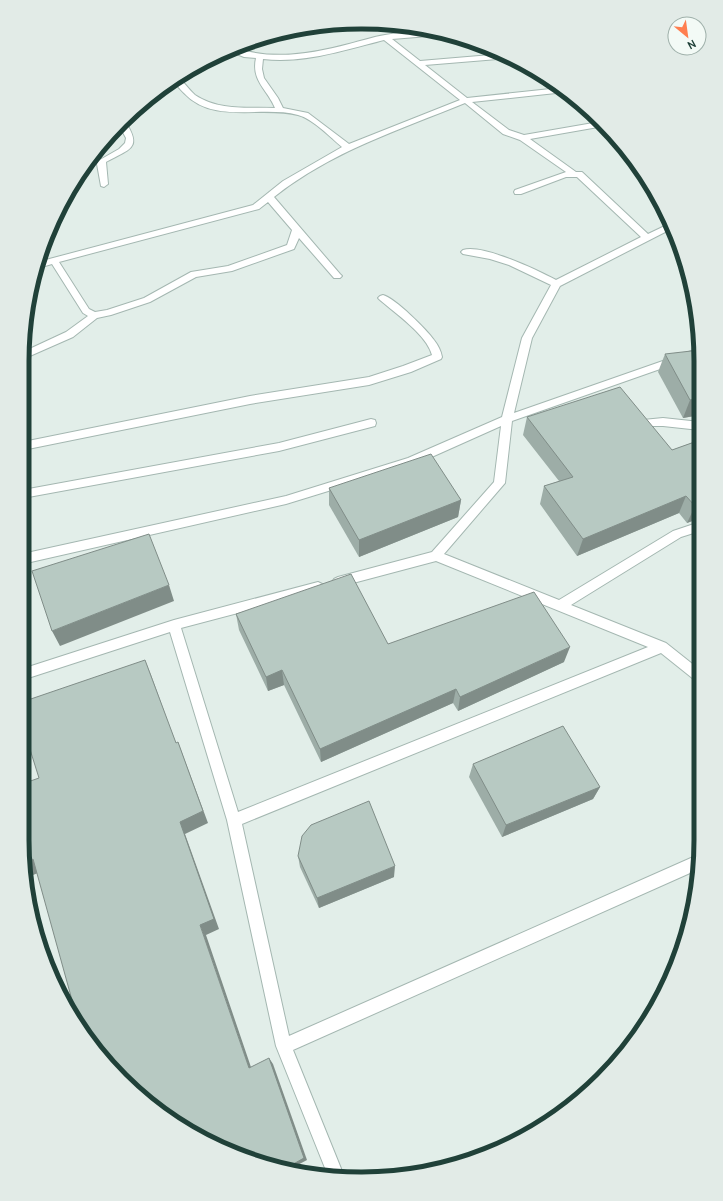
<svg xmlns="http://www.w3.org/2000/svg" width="723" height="1201" viewBox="0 0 723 1201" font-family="Cabin,sans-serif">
<rect width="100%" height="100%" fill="#e2eee9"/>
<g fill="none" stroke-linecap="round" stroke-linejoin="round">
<g stroke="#a4b7b1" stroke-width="2">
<g id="street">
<path d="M 436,31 L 444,34 L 441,35 L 392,39 L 420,61 L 503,54 L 510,58 L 425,65 L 467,98 L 560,88 L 565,92 L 472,102 L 509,130 L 524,135 L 599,122 L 604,126 L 530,139 L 576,172 L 582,172 L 648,234 L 669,224 L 671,229 L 560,286 L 532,338 L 514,413 L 700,348 L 700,355 L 512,421 L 505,483 L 444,554 L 559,600 L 673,531 L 700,522 L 700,531 L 681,537 L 571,605 L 666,643 L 700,670 L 700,682 L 696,681 L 661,653 L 242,824 L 289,1036 L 700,854 L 699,869 L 293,1050 L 344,1176 L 327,1173 L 276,1046 L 227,820 L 170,632 L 22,680 L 22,669 L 174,620 L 318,582 L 322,584 L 324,587 L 322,590 L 318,592 L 181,628 L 238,812 L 648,647 L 436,561 L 338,587 L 334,585 L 332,582 L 334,579 L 338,577 L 432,552 L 494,482 L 501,426 L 416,464 L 286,504 L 22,564 L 22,554 L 286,496 L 408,458 L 502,417 L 522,338 L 551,285 L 509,265 L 490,259 L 463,254 L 461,252 L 463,250 C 483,244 537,270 556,280 L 641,237 L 577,177 L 566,177 L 521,194 L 515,194 L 514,192 L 515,190 L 566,172 L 520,140 L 503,134 L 465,103 C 399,130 330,152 274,197 L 340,274 L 342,276 L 340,278 L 334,278 L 299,238 L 294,249 L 232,271 L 196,277 L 150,302 L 111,315 L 97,318 L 73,337 L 23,359 L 23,352 L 66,332 L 88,316 L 83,313 L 52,264 L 38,268 L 38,262 L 253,205 L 283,181 L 342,147 C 330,137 313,119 298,115 C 261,105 214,125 184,93 C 180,89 174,83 173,79 L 178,77 C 184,82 189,90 195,95 C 219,111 248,107 275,108 C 267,89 251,81 256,58 L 244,57 L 227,50 L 233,47 C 271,61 311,54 349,44 C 361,41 373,37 385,35 C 401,32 419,32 436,31 ZM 384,40 L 460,100 L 349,144 L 308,113 L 283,108 L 278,98 L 264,78 L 262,69 L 263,59 C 303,64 345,50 384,40 ZM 268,202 L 292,230 L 287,245 L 228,266 L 191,272 L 144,298 L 107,310 L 95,312 L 89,309 L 59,262 L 259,209 Z"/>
<path d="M 124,120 C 144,149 129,149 106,162 L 108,184 L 104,187 L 101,186 L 97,164 L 98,161 L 119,149 L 125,143 L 126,138 L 119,125 Z"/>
<path d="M 383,295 C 395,298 427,330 434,340 C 438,345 441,351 442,357 L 441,359 L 411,372 L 369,385 L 250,404 L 23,450 L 23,442 L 250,396 L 369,377 L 403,366 L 432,355 C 427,335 395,313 380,300 L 378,298 L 380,296 Z"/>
<path d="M 663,418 L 700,422 L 700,430 L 663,426 L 643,426 L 642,423 L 643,420 Z"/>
<path d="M 371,419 L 375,420 L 376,423 L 375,426 L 279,451 L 23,498 L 23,490 L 279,443 Z"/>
</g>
</g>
<use href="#street" fill="#fff" fill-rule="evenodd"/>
</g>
<g fill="#9dada7">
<path d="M 665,354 L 700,415 L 683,418 L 658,372 Z"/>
<path d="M 527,417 L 672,450 L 700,440 L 700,518 L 687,523 L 679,513 L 577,556 L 540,504 L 544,486 L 559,481 L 523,435 Z"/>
<path d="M 329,488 L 461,500 L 458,517 L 359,557 L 329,505 Z"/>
<path d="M 236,614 L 388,644 L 564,662 L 458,711 L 453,703 L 321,762 L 284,685 L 268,691 L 239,630 Z"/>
<path d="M 473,764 L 600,787 L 593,799 L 502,837 L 469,777 Z"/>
<path d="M 298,856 L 394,877 L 319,908 L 300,867 Z"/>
</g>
<g fill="#808d88">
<path d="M 700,398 L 700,415 L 683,418 L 690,400 Z"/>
<path d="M 686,496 L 679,513 L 577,556 L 583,539 Z"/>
<path d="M 461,500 L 458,517 L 359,557 L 359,540 Z"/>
<path d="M 700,504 L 700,518 L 687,523 L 695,506 Z"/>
<path d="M 169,585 L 174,601 L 60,646 L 52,631 Z"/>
<path d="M 570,647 L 564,662 L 458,711 L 460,697 Z"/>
<path d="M 145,660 L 151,675 L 181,757 L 176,743 Z"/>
<path d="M 282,670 L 284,685 L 268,691 L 266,677 Z"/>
<path d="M 456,689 L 453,703 L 321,762 L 320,749 Z"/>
<path d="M 178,742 L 208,823 L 185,834 L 219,929 L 206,935 L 253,1073 L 249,1068 L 200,925 L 180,822 Z"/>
<path d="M 600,787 L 593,799 L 502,837 L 506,825 Z"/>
<path d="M 33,859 L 43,871 L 28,877 L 26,863 Z"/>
<path d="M 395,866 L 394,877 L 319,908 L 317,898 Z"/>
<path d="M 269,1058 L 273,1064 L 307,1160 L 292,1168 L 288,1167 Z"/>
</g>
<g fill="#b7c9c2" stroke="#808d88">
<path d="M 700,350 L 700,398 L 690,400 L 665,354 Z"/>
<path d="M 620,387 L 672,450 L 700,440 L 700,504 L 695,506 L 686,496 L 583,539 L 544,486 L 573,477 L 527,417 Z"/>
<path d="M 431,454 L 461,500 L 359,540 L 329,488 Z"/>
<path d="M 149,534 L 169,585 L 52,631 L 32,571 Z"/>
<path d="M 351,574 L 388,644 L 534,592 L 570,647 L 460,697 L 456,689 L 320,749 L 282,670 L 266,677 L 236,614 Z"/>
<path d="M 145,660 L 176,743 L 178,742 L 203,811 L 180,822 L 214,919 L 200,925 L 249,1068 L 269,1058 L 304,1158 L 288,1167 L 253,1161 L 155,1109 L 92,1046 L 69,1002 L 72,1000 L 33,859 L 26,863 L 22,840 L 22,784 L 39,778 L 22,724 L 22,702 Z"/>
<path d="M 563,726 L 600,787 L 506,825 L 473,764 Z"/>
<path d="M 369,801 L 395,866 L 317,898 L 298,856 L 302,836 L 311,825 Z"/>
</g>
<path d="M0 0H723V1201H0ZM361 29H362A332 332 0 0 1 694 361V840A332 332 0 0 1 362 1172H361A332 332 0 0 1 29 840V361A332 332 0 0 1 361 29Z" fill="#e2ebe7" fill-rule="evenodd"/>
<path fill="none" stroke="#204139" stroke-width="5" d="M361 29H362A332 332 0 0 1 694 361V840A332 332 0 0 1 362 1172H361A332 332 0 0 1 29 840V361A332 332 0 0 1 361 29Z"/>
<g transform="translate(687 36) rotate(151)"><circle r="19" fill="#f3faf6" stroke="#9fb0aa"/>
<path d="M0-3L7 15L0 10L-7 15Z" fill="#ff7e4f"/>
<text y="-6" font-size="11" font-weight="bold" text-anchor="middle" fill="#204139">N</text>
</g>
</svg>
